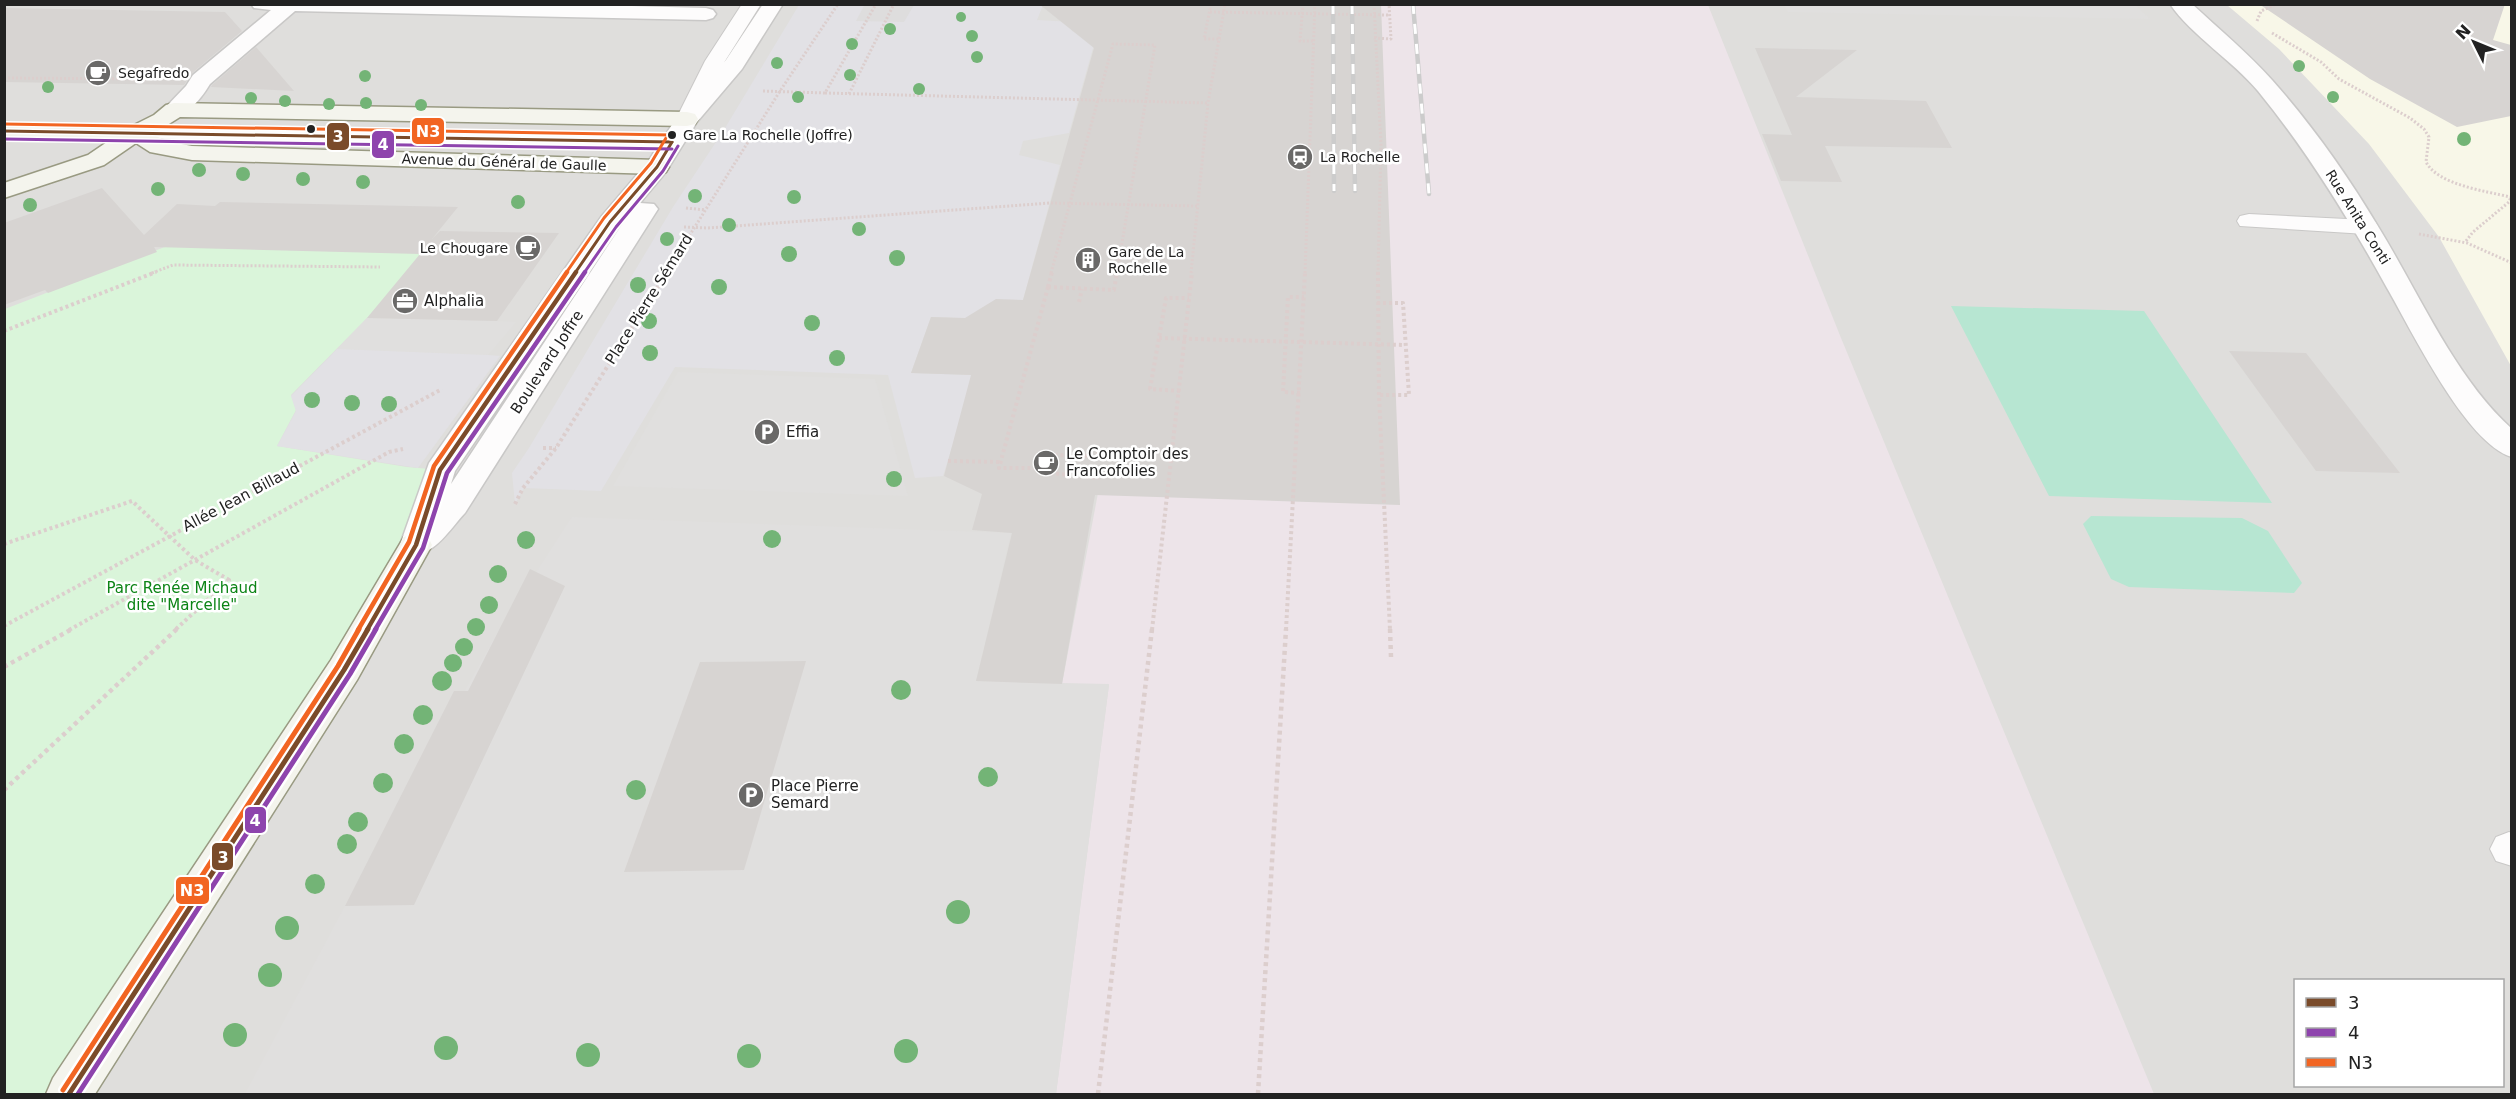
<svg xmlns="http://www.w3.org/2000/svg" width="2516" height="1099" viewBox="0 0 2516 1099" font-family="'DejaVu Sans',sans-serif">
<rect width="100%" height="100%" fill="#f0eeeb"/>
<path fill="#dfdedc" fill-rule="evenodd" d="M 5,5 L 2511,5 L 2511,1094 L 5,1094 ZM 2296,980 L 2502,980 L 2502,1086 L 2296,1086 Z"/>
<path fill="#ede4e9" d="M 1190,5 L 1708,5 L 1841,338 L 2154,1094 L 1056,1094 L 1109,685 L 1062,684 Z"/>
<path fill="#f8f7e8" d="M 2227,5 L 2511,5 L 2511,366 L 2439,237 L 2369,144 L 2279,49 Z"/>
<path fill="#daf5da" d="M 175,243 L 429,248 L 367,318 L 291,395 L 296,410 L 277,446 L 407,467 L 440,470 L 344,670 L 69,1094 L 5,1094 L 5,309 Z"/>
<g fill="#b7e6d2">
<path d="M 1951,306 L 2144,311 L 2272,503 L 2049,496 Z"/>
<path d="M 2091,516 L 2242,518 L 2268,531 L 2302,583 L 2294,593 L 2129,587 L 2111,579 L 2083,524 Z"/>
</g>
<g fill="#e0dfde">
<path d="M 2134,4 L 2150,19 L 1788,12 L 1784,5 Z"/>
<path d="M 367,318 L 497,321 L 516,322 L 488,355 L 337,349 Z"/>
<path d="M 678,372 L 875,379 L 908,496 L 613,486 Z"/>
<path d="M 572,517 L 1011,533 L 976,681 L 1109,684 L 1056,1094 L 245,1094 L 345,906 L 500,628 Z"/>
</g>
<g fill="#e2e1e5">
<path d="M 799,5 L 1043,5 L 1037,20 L 1073,22 L 1071,30 L 1076,33 L 1097,34 L 1069,133 L 1023,141 L 1019,155 L 1060,165 L 1023,300 L 983,319 L 931,317 L 911,373 L 976,375 L 992,432 L 952,447 L 943,476 L 915,478 L 888,375 L 675,367 L 601,491 L 524,488 L 515,504 L 512,473 L 529,448 L 673,207 L 722,133 Z"/>
<path d="M 337,349 L 488,355 L 500,356 L 418,468 L 277,446 L 296,411 L 291,396 Z"/>
</g>
<path fill="#dedddd" d="M 865,4 L 914,4 L 914,5 L 904,22 L 856,21 Z"/>
<g fill="#d7d4d2">
<path d="M 1039,4 L 1381,4 L 1400,505 L 1095,495 L 1062,684 L 976,681 L 1012,533 L 972,530 L 982,494 L 944,476 L 971,375 L 911,373 L 931,317 L 965,318 L 996,299 L 1023,300 L 1094,48 Z"/>
<path d="M 2259,4 L 2505,4 L 2493,40 L 2511,45 L 2511,116 L 2457,127 L 2370,79 Z"/>
<path d="M 4,8 L 225,12 L 242,31 L 192,73 L 184,85 L 4,82 Z"/>
<path d="M 256,47 L 294,91 L 211,87 L 212,85 Z"/>
<path d="M 1755,48 L 1857,50 L 1796,97 L 1926,101 L 1952,148 L 1825,146 L 1842,182 L 1781,181 L 1762,134 L 1792,135 Z"/>
<path d="M 102,188 L 144,235 L 177,204 L 215,206 L 220,202 L 458,207 L 432,239 L 440,231 L 559,233 L 497,321 L 367,318 L 420,254 L 154,247 L 157,252 L 48,293 L 45,290 L 4,305 L 4,223 Z"/>
<path d="M 2229,351 L 2306,353 L 2400,473 L 2316,471 Z"/>
<path d="M 530,569 L 565,586 L 414,905 L 345,906 L 454,691 L 468,691 Z"/>
<path d="M 806,661 L 744,870 L 624,872 L 700,662 Z"/>
</g>
<g fill="none" stroke-linecap="round" stroke-linejoin="round">
<g stroke="#c9c8c7" stroke-width="2">
<g id="lane">
<path d="M 742,4 L 761,4 L 725,61 L 698,119 L 695,124 L 687,126 L 679,124 L 676,119 L 705,61 Z"/>
<path d="M 136,126 L 672,135 L 680,137 L 683,142 L 680,147 L 672,149 L 128,138 L 125,133 L 128,128 Z"/>
<path d="M 2249,214 L 2366,220 L 2375,222 L 2378,227 L 2375,232 L 2366,234 L 2240,226 L 2237,221 L 2240,216 Z"/>
<path d="M 2509,832 L 2512,833 L 2512,866 L 2496,861 L 2490,849 L 2496,837 Z"/>
</g>
</g>
<g stroke="#c9c8c7" stroke-width="3">
<g id="street">
<path d="M 251,4 L 557,4 L 706,8 L 713,10 L 716,14 L 713,18 L 706,20 L 295,11 L 210,84 C 201,99 185,120 166,115 L 163,110 L 186,86 L 193,75 L 271,10 L 254,8 Z"/>
<path d="M 763,4 L 783,4 L 742,69 L 697,122 L 666,172 L 640,203 L 654,204 L 658,209 L 465,513 C 448,531 432,561 404,553 L 400,545 L 429,463 L 601,217 L 647,163 L 679,114 L 726,60 ZM 625,220 L 451,484 L 455,471 Z"/>
<path d="M 2170,4 L 2192,4 C 2219,29 2248,53 2272,80 C 2312,125 2348,176 2379,228 C 2419,293 2455,378 2512,429 L 2512,457 C 2466,444 2411,329 2387,288 C 2349,219 2308,152 2258,91 C 2233,61 2191,35 2170,4 Z"/>
</g>
</g>
<g stroke="#999a82" stroke-width="3">
<g id="secondary">
<path d="M 174,103 L 687,112 L 695,114 L 698,119 L 695,124 L 687,126 L 180,117 L 153,134 L 165,141 L 192,146 L 657,160 L 666,162 L 669,167 L 666,172 L 657,174 L 192,160 L 150,152 L 136,143 L 104,165 L 4,198 L 4,183 L 88,155 L 110,140 L 4,138 L 4,124 L 132,126 L 154,115 L 166,105 Z"/>
<path d="M 416,533 L 428,537 L 432,545 L 357,680 L 95,1094 L 46,1094 L 53,1078 L 331,660 L 404,537 Z"/>
</g>
</g>
<g stroke="#dccecd" stroke-width="3" stroke-dasharray="2 2" stroke-linecap="butt">
<path d="M 1211,4 L 1204,39 L 1221,39"/>
<path d="M 1303,4 L 1300,41 L 1313,41"/>
<path d="M 1374,4 L 1381,145 L 1378,273"/>
<path d="M 1210,12 L 1389,15"/>
<path d="M 2257,21 L 2261,11 L 2277,4"/>
<path d="M 2272,33 L 2321,62 L 2339,79 L 2410,118 L 2424,129 L 2429,137 L 2426,162 C 2438,185 2486,191 2510,197"/>
<path d="M 1374,38 L 1391,39 L 1389,4"/>
<path d="M 4,78 L 149,79"/>
<path d="M 763,91 L 825,93 L 876,4"/>
<path d="M 825,93 L 1208,103"/>
<path d="M 849,94 L 894,4"/>
<path d="M 686,208 L 706,210"/>
<path d="M 684,227 L 708,228 L 1050,203 L 1197,206"/>
<path d="M 2419,234 L 2467,243 L 2512,263"/>
<path d="M 2466,241 L 2473,232 L 2509,202 L 2511,197"/>
<path d="M 152,273 L 173,265 L 380,267"/>
<path d="M 666,273 L 780,91 L 838,4"/>
<path d="M 1051,273 L 1113,44 L 1155,45 L 1117,273"/>
<path d="M 1191,273 L 1208,103 L 1225,4"/>
<path d="M 1305,273 L 1315,4"/>
</g>
<g stroke="#dccecd" stroke-width="4" stroke-dasharray="3 3" stroke-linecap="butt">
<path d="M 1378,272 L 1379,395 L 1390,630"/>
<path d="M 1048,287 L 1114,290 L 1117,272"/>
<path d="M 1048,287 L 999,468 L 1041,468 L 1050,473 L 1099,478"/>
<path d="M 1048,287 L 1052,272"/>
<path d="M 1079,302 L 1082,289"/>
<path d="M 1377,303 L 1403,303 L 1409,395 L 1379,395"/>
<path d="M 4,331 L 156,272"/>
<path d="M 1159,338 L 1405,345"/>
<path d="M 1180,391 L 1150,389 L 1166,298 L 1189,298"/>
<path d="M 1300,393 L 1283,392 L 1288,297 L 1304,297"/>
<path d="M 543,448 L 556,448"/>
<path d="M 948,461 L 1001,462"/>
<path d="M 1041,468 L 1057,455 L 1091,456 L 1104,452"/>
<path d="M 515,504 L 523,488 L 556,448 L 667,272"/>
<path d="M 4,544 L 132,501 L 195,560 L 229,580 L 175,630"/>
<path d="M 4,626 L 442,389"/>
<path d="M 69,630 L 389,452 L 403,449"/>
<path d="M 1152,630 L 1192,272"/>
<path d="M 1286,630 L 1305,272"/>
</g>
<g stroke="#dccecd" stroke-width="4.5" stroke-dasharray="4 4" stroke-linecap="butt">
<path d="M 1390,629 L 1391,657"/>
<path d="M 4,667 L 72,629"/>
<path d="M 4,790 L 177,629"/>
<path d="M 1098,1094 L 1152,629"/>
<path d="M 1258,1094 L 1286,629"/>
</g>
<use href="#lane" fill="#fdfcfc" fill-rule="evenodd"/>
<use href="#street" fill="#fdfcfc" fill-rule="evenodd"/>
<use href="#secondary" fill="#f4f4ed" fill-rule="evenodd"/>
<g stroke="#ccc" stroke-width="4.5">
<g id="rail">
<path d="M 1333,4 L 1334,191"/>
<path d="M 1352,4 L 1355,191"/>
<path d="M 1413,4 L 1429,194"/>
</g>
</g>
<use href="#rail" stroke="#fff" stroke-width="3" stroke-dasharray="10" stroke-linecap="butt"/>
<g stroke="#fff" stroke-width="6">
<g id="bus-1-far2">
<path d="M 4,131 L 672,142"/>
<path d="M 575,273 L 610,222 L 657,167 L 672,142"/>
</g>
</g>
<g stroke="#fff" stroke-width="9">
<path id="bus-1-far1" d="M 367,630 L 416,545 L 440,470 L 576,272"/>
</g>
<g stroke="#fff" stroke-width="10">
<path id="bus-1" d="M 69,1094 L 344,670 L 368,629"/>
</g>
<g stroke="#fff" stroke-width="6">
<g id="bus-2-far2">
<path d="M 4,139 L 672,149"/>
<path d="M 584,273 L 616,227 L 663,171 L 678,146"/>
</g>
</g>
<g stroke="#fff" stroke-width="9">
<path id="bus-2-far1" d="M 375,630 L 423,548 L 447,473 L 585,272"/>
</g>
<g stroke="#fff" stroke-width="10">
<path id="bus-2" d="M 78,1094 L 350,674 L 376,629"/>
</g>
<g stroke="#fff" stroke-width="6">
<g id="bus-3-far2">
<path d="M 4,124 L 672,135"/>
<path d="M 566,273 L 604,218 L 651,163 L 666,138"/>
</g>
</g>
<g stroke="#fff" stroke-width="9">
<path id="bus-3-far1" d="M 358,630 L 409,542 L 434,466 L 567,272"/>
</g>
<g stroke="#fff" stroke-width="10">
<path id="bus-3" d="M 63,1090 L 338,666 L 359,629"/>
</g>
<use href="#bus-1-far2" stroke="#7a4b2a" stroke-width="3"/>
<use href="#bus-1-far1" stroke="#7a4b2a" stroke-width="4.5"/>
<use href="#bus-1" stroke="#7a4b2a" stroke-width="5"/>
<use href="#bus-2-far2" stroke="#8e44ad" stroke-width="3"/>
<use href="#bus-2-far1" stroke="#8e44ad" stroke-width="4.5"/>
<use href="#bus-2" stroke="#8e44ad" stroke-width="5"/>
<use href="#bus-3-far2" stroke="#f26522" stroke-width="3"/>
<use href="#bus-3-far1" stroke="#f26522" stroke-width="4.5"/>
<use href="#bus-3" stroke="#f26522" stroke-width="5"/>
</g>
<g fill="#73b476">
<circle cx="961" cy="17" r="5"/>
<circle cx="890" cy="29" r="6"/>
<circle cx="972" cy="36" r="6"/>
<circle cx="852" cy="44" r="6"/>
<circle cx="977" cy="57" r="6"/>
<circle cx="777" cy="63" r="6"/>
<circle cx="2299" cy="66" r="6"/>
<circle cx="850" cy="75" r="6"/>
<circle cx="365" cy="76" r="6"/>
<circle cx="48" cy="87" r="6"/>
<circle cx="919" cy="89" r="6"/>
<circle cx="798" cy="97" r="6"/>
<circle cx="2333" cy="97" r="6"/>
<circle cx="251" cy="98" r="6"/>
<circle cx="285" cy="101" r="6"/>
<circle cx="366" cy="103" r="6"/>
<circle cx="329" cy="104" r="6"/>
<circle cx="421" cy="105" r="6"/>
<circle cx="2464" cy="139" r="7"/>
<circle cx="199" cy="170" r="7"/>
<circle cx="243" cy="174" r="7"/>
<circle cx="303" cy="179" r="7"/>
<circle cx="363" cy="182" r="7"/>
<circle cx="158" cy="189" r="7"/>
<circle cx="695" cy="196" r="7"/>
<circle cx="794" cy="197" r="7"/>
<circle cx="518" cy="202" r="7"/>
<circle cx="30" cy="205" r="7"/>
<circle cx="729" cy="225" r="7"/>
<circle cx="859" cy="229" r="7"/>
<circle cx="667" cy="239" r="7"/>
<circle cx="789" cy="254" r="8"/>
<circle cx="897" cy="258" r="8"/>
<circle cx="638" cy="285" r="8"/>
<circle cx="719" cy="287" r="8"/>
<circle cx="649" cy="321" r="8"/>
<circle cx="812" cy="323" r="8"/>
<circle cx="650" cy="353" r="8"/>
<circle cx="837" cy="358" r="8"/>
<circle cx="312" cy="400" r="8"/>
<circle cx="352" cy="403" r="8"/>
<circle cx="389" cy="404" r="8"/>
<circle cx="894" cy="479" r="8"/>
<circle cx="772" cy="539" r="9"/>
<circle cx="526" cy="540" r="9"/>
<circle cx="498" cy="574" r="9"/>
<circle cx="489" cy="605" r="9"/>
<circle cx="476" cy="627" r="9"/>
<circle cx="464" cy="647" r="9"/>
<circle cx="453" cy="663" r="9"/>
<circle cx="442" cy="681" r="10"/>
<circle cx="901" cy="690" r="10"/>
<circle cx="423" cy="715" r="10"/>
<circle cx="404" cy="744" r="10"/>
<circle cx="988" cy="777" r="10"/>
<circle cx="383" cy="783" r="10"/>
<circle cx="636" cy="790" r="10"/>
<circle cx="358" cy="822" r="10"/>
<circle cx="347" cy="844" r="10"/>
<circle cx="315" cy="884" r="10"/>
<circle cx="958" cy="912" r="12"/>
<circle cx="287" cy="928" r="12"/>
<circle cx="270" cy="975" r="12"/>
<circle cx="235" cy="1035" r="12"/>
<circle cx="446" cy="1048" r="12"/>
<circle cx="906" cy="1051" r="12"/>
<circle cx="588" cy="1055" r="12"/>
<circle cx="749" cy="1056" r="12"/>
</g>
<defs>
<g id="cafe-disc" transform="scale(1.35)"><circle r="9.5" fill="#6a6968" stroke="#fff"/><path d="M-5.5-4.5H6V0H3Q3 3.5 0 3.5H-2.5Q-5.5 3.5-5.5 0ZM3-3.2v2h1.7v-2ZM-6 4.5H4V6H-6Z" fill="#fff"/></g>
<g id="station-disc" transform="scale(1.35)"><circle r="9.5" fill="#6a6968" stroke="#fff"/><path d="M-3-6H3Q5-6 5-4V2Q5 4 3 4L4.5 6H3L1.5 4h-3L-3 6H-4.5L-3 4Q-5 4-5 2V-4Q-5-6-3-6ZM-3.5-4v3h7v-3ZM-3.5 1v1.5H-2V1ZM2 1v1.5H3.5V1Z" fill="#fff"/></g>
<g id="building-disc" transform="scale(1.35)"><circle r="9.5" fill="#6a6968" stroke="#fff"/><path d="M-4-6H4V6H1V3H-1V6H-4ZM-2.5-4.3h1.7v1.8h-1.7ZM.8-4.3h1.7v1.8H.8ZM-2.5-1h1.7V.8h-1.7ZM.8-1h1.7V.8H.8Z" fill="#fff"/></g>
<g id="office-disc" transform="scale(1.35)"><circle r="9.5" fill="#6a6968" stroke="#fff"/><path d="M-6-3h4V-5.5h4V-3h4V5H-6ZM-1-4.5V-3h2v-1.5ZM-6 0V1H6V0Z" fill="#fff"/></g>
<g id="parking-disc" transform="scale(1.35)"><circle r="9.5" fill="#6a6968" stroke="#fff"/><path d="M-3.5-5.5H1a3.5 3.5 0 0 1 0 7H-1V5.5H-3.5ZM-1-3.4V-.6H.8a1.4 1.4 0 0 0 0-2.8Z" fill="#fff"/></g>
</defs>
<g fill-rule="evenodd">
<use href="#cafe-disc" x="98" y="73"/>
<use href="#station-disc" x="1300" y="157"/>
<use href="#cafe-disc" x="528" y="248"/>
<use href="#building-disc" x="1088" y="260"/>
<use href="#office-disc" x="405" y="301"/>
<use href="#parking-disc" x="767" y="432"/>
<use href="#cafe-disc" x="1046" y="463"/>
<use href="#parking-disc" x="751" y="795"/>
</g>
<g fill="#222" stroke="#fff" stroke-width="2">
<circle cx="311" cy="129" r="5"/>
<circle cx="672" cy="135" r="5"/>
</g>
<g text-anchor="middle" dominant-baseline="central" stroke-width="5" stroke-linejoin="round" paint-order="stroke">
<g font-size="14" fill="#222" stroke="#fff" text-anchor="start">
<text x="118" y="73">Segafredo</text>
<text x="1320" y="157">La Rochelle</text>
<text x="508" y="248" text-anchor="end">Le Chougare</text>
<text x="1108" y="252">Gare de La<tspan x="1108" dy="16">Rochelle</tspan></text>
</g>
<g font-size="14" fill="#222" stroke="#fff" text-anchor="start">
<text x="683" y="135">Gare La Rochelle (Joffre)</text>
</g>
<g font-size="14" fill="#222" stroke="#fff">
<text transform="translate(504 162) rotate(2)">Avenue du Général de Gaulle</text>
<text transform="translate(2358 217) rotate(58)">Rue Anita Conti</text>
</g>
<g font-size="15" fill="#222" stroke="#fff">
<text transform="translate(649 299) rotate(-58)">Place Pierre Sémard</text>
<text transform="translate(547 362) rotate(-57)">Boulevard Joffre</text>
<text transform="translate(241 497) rotate(-28)">Allée Jean Billaud</text>
</g>
<g font-size="15" fill="#222" stroke="#fff" text-anchor="start">
<text x="424" y="301">Alphalia</text>
<text x="786" y="432">Effia</text>
<text x="1066" y="454">Le Comptoir des<tspan x="1066" dy="17">Francofolies</tspan></text>
<text x="771" y="786">Place Pierre<tspan x="771" dy="17">Semard</tspan></text>
</g>
<g font-size="15" fill="#0c8416" stroke="#fff">
<text x="182" y="588">Parc Renée Michaud<tspan x="182" dy="17">dite "Marcelle"</tspan></text>
</g>
</g>
<g stroke="#fff" stroke-width="2">
<rect x="411" y="117" width="34" height="28" rx="6" fill="#f26522"/>
<rect x="326" y="122" width="24" height="29" rx="6" fill="#7a4b2a"/>
<rect x="371" y="130" width="24" height="29" rx="6" fill="#8e44ad"/>
<rect x="244" y="806" width="23" height="28" rx="6" fill="#8e44ad"/>
<rect x="211" y="842" width="23" height="29" rx="6" fill="#7a4b2a"/>
<rect x="175" y="876" width="35" height="29" rx="6" fill="#f26522"/>
</g>
<g font-size="16" text-anchor="middle" font-weight="bold" fill="#fff">
<text x="428" y="137">N3</text>
<text x="338" y="142">3</text>
<text x="383" y="150">4</text>
<text x="255" y="826">4</text>
<text x="223" y="863">3</text>
<text x="192" y="896">N3</text>
</g>
<rect width="2516" height="1099" fill="none" stroke="#222222" stroke-width="12"/>
<rect x="2294" y="979" width="210" height="108" fill="#ffffff" stroke="#a7a7a7" stroke-width="1.5"/>
<rect x="2306" y="998" width="30" height="9" fill="#7a4b2a" stroke="#a7a7a7" stroke-width="1.5"/>
<text x="2348" y="1009" font-size="18" fill="#222222">3</text>
<rect x="2306" y="1028" width="30" height="9" fill="#8e44ad" stroke="#a7a7a7" stroke-width="1.5"/>
<text x="2348" y="1039" font-size="18" fill="#222222">4</text>
<rect x="2306" y="1058" width="30" height="9" fill="#f26522" stroke="#a7a7a7" stroke-width="1.5"/>
<text x="2348" y="1069" font-size="18" fill="#222222">N3</text>
<g transform="translate(2474 42) rotate(313)" stroke="#ffffff" stroke-width="4.5" paint-order="stroke">
<path d="M0-4.5L10 22L0 15L-10 22Z" fill="#222222"/>
<text y="-9" font-size="16" font-weight="bold" text-anchor="middle" fill="#222222">N</text>
</g>
</svg>
